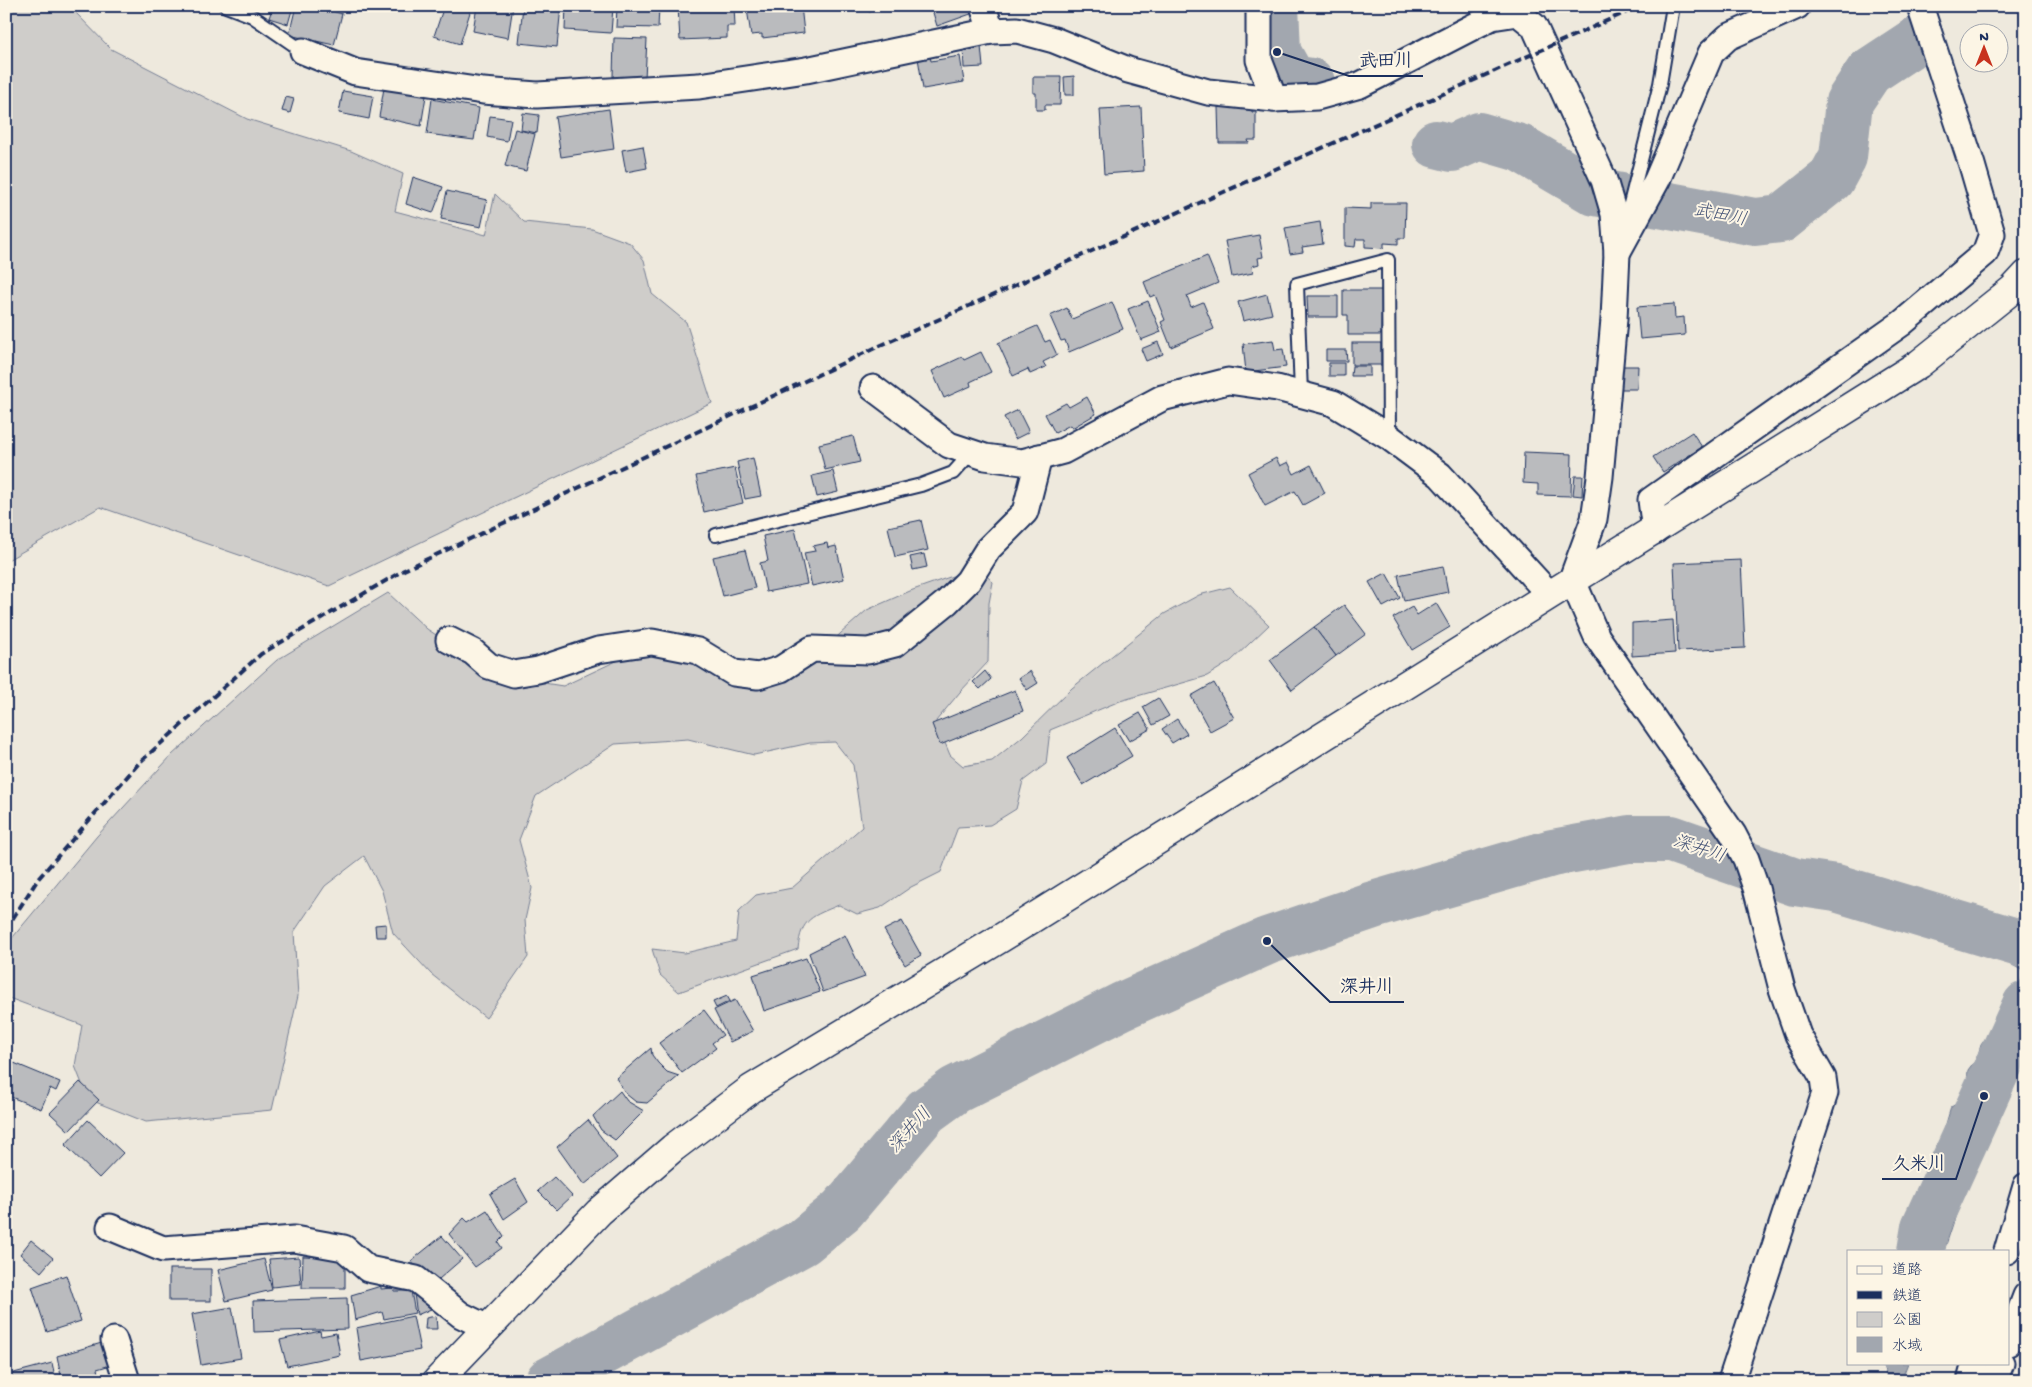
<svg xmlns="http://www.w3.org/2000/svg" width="2032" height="1387" viewBox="0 0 2032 1387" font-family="'Gochi Hand','Klee One',sans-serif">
<rect width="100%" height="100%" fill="#eee9dd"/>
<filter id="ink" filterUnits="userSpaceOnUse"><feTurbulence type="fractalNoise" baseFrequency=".02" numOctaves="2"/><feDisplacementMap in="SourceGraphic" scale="10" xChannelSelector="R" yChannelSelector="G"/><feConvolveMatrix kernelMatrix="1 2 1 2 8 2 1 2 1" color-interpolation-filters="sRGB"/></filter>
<g filter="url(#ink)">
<g fill="#cfcdca" stroke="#757e94">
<path d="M 6,6 L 77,6 L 76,13 L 111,49 L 247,119 L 351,151 L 403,174 L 395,211 L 486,235 L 495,194 L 524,222 L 592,229 L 630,243 L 644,260 L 652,294 L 686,322 L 712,403 L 329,586 L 100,507 L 6,561 Z"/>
<path d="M 975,565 L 993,582 L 989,603 L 988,662 L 960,692 L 936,721 L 950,755 L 963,766 L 992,761 L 1022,737 L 1072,688 L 1164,614 L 1199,595 L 1230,587 L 1269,625 L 1231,661 L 1207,676 L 1120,701 L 1050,730 L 1046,764 L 1023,781 L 1016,809 L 990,825 L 958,827 L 941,872 L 911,887 L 880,908 L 857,914 L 839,905 C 813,916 801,918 798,949 L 679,992 L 660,975 L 652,949 L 685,953 L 736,941 L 739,911 L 756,895 L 792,888 L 862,827 L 853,765 L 835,742 L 810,743 L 754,755 L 688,739 L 615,744 L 536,796 L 519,840 L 532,888 L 525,920 L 528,957 L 486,1018 L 431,974 L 393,933 L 382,891 L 364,856 L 325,886 L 294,932 L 298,996 L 272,1110 L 146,1122 L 88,1099 L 75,1066 L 82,1025 L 6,997 L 6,950 L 13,937 L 97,836 L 172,755 L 277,660 L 388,593 L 427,629 L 499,676 L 563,686 L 627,656 L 666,652 L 729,681 L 822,650 L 867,610 L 910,591 L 964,572 Z"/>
</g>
<g fill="#a2a7af" stroke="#6c778f">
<path d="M 1980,918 L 2026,925 C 2026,941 2029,991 2025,1002 C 2018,1024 2000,1047 1983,1062 L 1983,1077 L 1995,1120 L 1990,1136 L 1982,1136 L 1944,1251 L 1904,1251 C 1915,1231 1928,1211 1927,1188 L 1951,1107 L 1958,1103 L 1967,1084 L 1968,1070 L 1977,1058 L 1981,1045 L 2014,997 L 2025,972 L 1971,942 Z"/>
<path d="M 1882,1363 L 1908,1363 L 1901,1381 L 1888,1381 Z"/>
</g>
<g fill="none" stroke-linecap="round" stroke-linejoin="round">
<g stroke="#a2a7af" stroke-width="48">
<path d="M 1275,6 L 1277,52 L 1292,79 L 1311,82"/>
<path d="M 1436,144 L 1452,148 L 1479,136 L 1520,148 L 1595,192 L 1755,222 L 1781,219 L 1831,179 L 1843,157 L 1849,102 L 1869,72 L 1919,39"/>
<path d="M 1921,1251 L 1925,1227 L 2026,1005"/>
<path d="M 549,1381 L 803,1242 L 842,1210 L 926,1111 L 955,1090 L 1122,1006 L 1267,941 L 1373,905 L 1552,853 L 1629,839 L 1671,839 L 1795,882 L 1836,888 L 2026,945"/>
</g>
</g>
<g fill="#babbbe" stroke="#1b2f5e">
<path d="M 273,6 L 292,10 L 288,24 L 269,18 Z"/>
<path d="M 296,6 L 317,9 L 318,7 L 342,14 L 334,45 L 289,35 Z"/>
<path d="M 444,6 L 472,6 L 460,44 L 434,36 Z"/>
<path d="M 477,6 L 513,6 L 508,38 L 473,31 Z"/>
<path d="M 523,6 L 561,6 L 557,47 L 519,43 Z"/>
<path d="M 566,6 L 613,7 L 611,33 L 565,30 Z"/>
<path d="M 617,6 L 659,6 L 658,28 L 616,27 Z"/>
<path d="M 734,6 L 735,26 L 727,26 L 727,38 L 680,40 L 678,7 Z"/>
<path d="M 765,6 L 801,6 L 804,33 L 762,38 L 762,34 L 751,35 L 747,9 Z"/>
<path d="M 867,6 L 896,6 L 869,12 Z"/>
<path d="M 931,6 L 977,6 L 979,11 L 937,26 Z"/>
<path d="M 614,38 L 647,39 L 645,78 L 613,77 Z"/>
<path d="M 981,46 L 983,67 L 964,68 L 963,47 Z"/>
<path d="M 930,56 L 931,61 L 960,56 L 964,82 L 923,89 L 918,58 Z"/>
<path d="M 1074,76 L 1074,95 L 1065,95 L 1064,77 Z"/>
<path d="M 1033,77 L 1061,77 L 1060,105 L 1045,105 L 1045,110 L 1036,110 L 1036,93 L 1033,93 Z"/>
<path d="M 384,88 L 426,96 L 421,126 L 379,117 Z"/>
<path d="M 343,91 L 373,96 L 369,119 L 339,113 Z"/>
<path d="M 286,97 L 294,99 L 290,113 L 282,111 Z"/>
<path d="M 432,99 L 479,108 L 474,140 L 427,134 Z"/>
<path d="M 1252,106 L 1252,112 L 1256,112 L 1256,140 L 1248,140 L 1249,143 L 1219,143 L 1218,107 Z"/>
<path d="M 1141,107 L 1144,171 L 1104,174 L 1100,109 Z"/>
<path d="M 609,109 L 614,149 L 561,157 L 555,117 Z"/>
<path d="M 523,113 L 539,115 L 537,133 L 521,130 Z"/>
<path d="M 490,116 L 511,119 L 507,141 L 487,137 Z"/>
<path d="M 515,129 L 535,134 L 526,171 L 505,166 Z"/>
<path d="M 643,146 L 647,168 L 626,172 L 622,150 Z"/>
<path d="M 413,177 L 443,187 L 433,213 L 406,204 Z"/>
<path d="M 447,191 L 487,200 L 481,227 L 441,219 Z"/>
<path d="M 1371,203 L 1406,203 L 1405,238 L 1398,238 L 1398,244 L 1384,243 L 1384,248 L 1365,247 L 1365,239 L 1356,239 L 1355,247 L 1345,246 L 1345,208 L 1371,209 Z"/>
<path d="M 1320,222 L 1323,244 L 1302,247 L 1303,252 L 1290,254 L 1285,228 Z"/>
<path d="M 1259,235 L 1263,257 L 1258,258 L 1259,264 L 1252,266 L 1253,273 L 1232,277 L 1225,241 Z"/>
<path d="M 1207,256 L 1218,283 L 1187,296 L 1191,307 L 1203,302 L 1214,329 L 1171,347 L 1161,322 L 1165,320 L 1155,295 L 1150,297 L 1144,282 Z"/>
<path d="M 1343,290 L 1382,290 L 1381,335 L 1348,335 L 1348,315 L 1343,315 Z"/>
<path d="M 1267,294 L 1272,314 L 1243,321 L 1238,302 Z"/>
<path d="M 1307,296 L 1338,296 L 1338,317 L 1308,317 Z"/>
<path d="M 1148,301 L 1161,332 L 1141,340 L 1128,309 Z"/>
<path d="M 1112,302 L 1123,329 L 1069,352 L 1065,340 L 1061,341 L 1050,316 L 1067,308 L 1072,319 Z"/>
<path d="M 1674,304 L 1675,318 L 1684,317 L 1685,335 L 1640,339 L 1637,307 Z"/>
<path d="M 1037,326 L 1045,342 L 1050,340 L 1057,355 L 1043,362 L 1046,367 L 1030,374 L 1028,369 L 1013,376 L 998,343 Z"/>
<path d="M 1273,340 L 1275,350 L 1283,349 L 1286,367 L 1246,372 L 1243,344 Z"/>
<path d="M 1158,342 L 1163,354 L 1146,361 L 1141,349 Z"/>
<rect x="1352" y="343" width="29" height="22"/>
<path d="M 1326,350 L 1346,350 L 1347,361 L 1326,361 Z"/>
<path d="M 981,352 L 991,372 L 970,382 L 971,386 L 944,398 L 932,371 L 962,357 L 964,360 Z"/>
<rect x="1329" y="363" width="15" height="13"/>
<path d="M 1352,366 L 1370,366 L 1370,376 L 1351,376 Z"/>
<path d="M 1620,366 L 1638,366 L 1637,389 L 1619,389 Z"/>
<path d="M 1087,397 L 1096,414 L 1072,428 L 1070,425 L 1055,433 L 1045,414 L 1066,403 L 1069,407 Z"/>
<path d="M 1018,410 L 1029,432 L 1015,439 L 1004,417 Z"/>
<path d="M 1692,432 L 1702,447 L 1663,472 L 1653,457 Z"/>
<path d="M 853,436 L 860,462 L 825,470 L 819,444 Z"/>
<path d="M 1524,452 L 1572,454 L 1571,496 L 1538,495 L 1538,484 L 1523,483 Z"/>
<path d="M 753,458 L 761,496 L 745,499 L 737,462 Z"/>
<path d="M 1276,458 L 1280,466 L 1288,462 L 1294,474 L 1311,465 L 1325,493 L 1303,505 L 1295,491 L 1265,506 L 1248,473 Z"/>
<path d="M 735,468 L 743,503 L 704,512 L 696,476 Z"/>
<path d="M 833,471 L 838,492 L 817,497 L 812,476 Z"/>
<path d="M 1575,476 L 1583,476 L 1582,496 L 1573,495 Z"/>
<path d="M 921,520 L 928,550 L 895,557 L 888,527 Z"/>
<path d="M 795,529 L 807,584 L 766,592 L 760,563 L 768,561 L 763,536 Z"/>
<path d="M 827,543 L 828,548 L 836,546 L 844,579 L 812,586 L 804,553 L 815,551 L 813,546 Z"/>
<path d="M 745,550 L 755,588 L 723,596 L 713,557 Z"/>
<path d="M 924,554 L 927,567 L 913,570 L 910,557 Z"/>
<path d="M 1741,560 L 1745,648 L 1678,651 L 1674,563 Z"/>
<path d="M 1443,566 L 1448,592 L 1404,601 L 1398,575 Z"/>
<path d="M 1386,573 L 1400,598 L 1383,607 L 1369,582 Z"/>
<path d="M 1436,603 L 1450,627 L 1412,650 L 1393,618 L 1412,607 L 1417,615 Z"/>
<path d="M 1344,605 L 1366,634 L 1336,656 L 1314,627 Z"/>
<path d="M 1673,620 L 1675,653 L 1632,656 L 1632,623 Z"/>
<path d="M 1314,627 L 1336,656 L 1292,690 L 1270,660 Z"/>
<path d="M 985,671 L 991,679 L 980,689 L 973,682 Z"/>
<path d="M 1030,671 L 1038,683 L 1027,690 L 1019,678 Z"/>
<path d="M 1214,683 L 1234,718 L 1210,731 L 1191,696 Z"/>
<path d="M 1015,690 L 1023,711 L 940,745 L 932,724 Z"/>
<path d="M 1158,698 L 1169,716 L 1153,725 L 1143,707 Z"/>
<path d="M 1140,713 L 1150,729 L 1129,741 L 1119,725 Z"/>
<path d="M 1177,719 L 1187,734 L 1172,743 L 1162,729 Z"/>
<path d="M 1115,728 L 1132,756 L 1083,785 L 1067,758 Z"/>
<path d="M 902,921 L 921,955 L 905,965 L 884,930 Z"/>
<path d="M 386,924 L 386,937 L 376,937 L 375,925 Z"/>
<path d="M 845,935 L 865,977 L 823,992 L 809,953 Z"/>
<path d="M 806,958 L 820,992 L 764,1011 L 753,975 Z"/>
<path d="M 727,996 L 730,1001 L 716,1008 L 713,1002 Z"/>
<path d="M 735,1000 L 753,1031 L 730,1042 L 714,1010 Z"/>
<path d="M 6,1006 L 12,1007 L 7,1047 L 6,1047 Z"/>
<path d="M 704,1010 L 723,1035 L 712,1043 L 716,1048 L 682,1073 L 659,1043 Z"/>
<path d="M 651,1048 L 652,1055 L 658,1063 L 667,1072 L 679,1076 L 647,1103 L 636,1102 L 626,1094 L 616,1078 Z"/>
<path d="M 14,1063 L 60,1082 L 56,1091 L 50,1088 L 41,1109 L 6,1095 L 6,1082 Z"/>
<path d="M 80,1082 L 99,1100 L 69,1131 L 50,1113 Z"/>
<path d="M 620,1091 L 627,1101 L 644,1111 L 615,1140 L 601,1130 L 593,1116 Z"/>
<path d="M 88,1120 L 123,1153 L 99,1178 L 65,1145 Z"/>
<path d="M 588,1120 L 617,1158 L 584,1185 L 557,1147 Z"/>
<path d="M 554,1177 L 572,1196 L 557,1210 L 538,1191 Z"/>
<path d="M 515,1179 L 528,1202 L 504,1219 L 490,1194 Z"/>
<path d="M 487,1210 L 504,1236 L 498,1242 L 502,1248 L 475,1267 L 449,1234 L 464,1218 L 468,1222 Z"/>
<path d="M 442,1236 L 462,1259 L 431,1286 L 411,1261 Z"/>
<path d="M 31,1240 L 53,1258 L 41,1272 L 20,1254 Z"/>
<path d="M 303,1256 L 345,1257 L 345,1288 L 302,1288 Z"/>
<path d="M 299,1257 L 301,1284 L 272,1287 L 269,1259 Z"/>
<path d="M 264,1259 L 272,1290 L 226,1301 L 218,1270 Z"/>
<rect x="169" y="1269" width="42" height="32"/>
<path d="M 66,1275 L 81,1321 L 47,1332 L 32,1287 Z"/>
<path d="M 381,1286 L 381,1289 L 393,1288 L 394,1291 L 411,1291 L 415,1313 L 384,1319 L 382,1312 L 355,1320 L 351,1295 Z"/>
<path d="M 414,1294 L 431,1309 L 417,1315 Z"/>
<path d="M 347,1298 L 348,1329 L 254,1332 L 253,1301 Z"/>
<path d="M 232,1307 L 241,1358 L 201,1365 L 192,1314 Z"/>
<path d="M 413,1316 L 420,1350 L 361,1361 L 356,1328 Z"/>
<path d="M 436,1316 L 437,1329 L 425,1329 L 426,1318 Z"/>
<path d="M 320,1331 L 321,1336 L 336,1333 L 340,1355 L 287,1366 L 280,1340 Z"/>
<path d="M 112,1340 L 118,1363 L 97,1369 L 100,1380 L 62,1381 L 57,1356 Z"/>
<path d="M 52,1363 L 56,1381 L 12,1381 L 10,1374 Z"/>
<path d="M 243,1375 L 244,1381 L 214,1381 Z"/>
</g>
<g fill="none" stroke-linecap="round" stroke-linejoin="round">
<g stroke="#1b2f5e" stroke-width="16">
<g id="lane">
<path d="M 226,6 L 252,16 L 303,51"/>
<path d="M 1627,216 L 1660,84 L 1673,6"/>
<path d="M 1301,394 L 1297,284 L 1388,260 L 1389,437"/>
<path d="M 716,535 L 921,485 L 953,473 L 972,452"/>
</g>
</g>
<g stroke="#1b2f5e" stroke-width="29">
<g id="street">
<path d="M 983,6 L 991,31"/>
<path d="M 1259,6 L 1259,60 L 1274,99"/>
<path d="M 303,51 L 355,72 L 483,91 L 537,95 L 699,86 L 806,70 L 991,31 L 1017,30 L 1054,40 L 1128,70 L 1208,92 L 1274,99 L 1317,97 L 1360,85 L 1492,17 L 1518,13 L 1534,26 L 1604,180 L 1614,214 L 1617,253 L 1614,319 L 1600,477 L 1594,519 L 1572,579 L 1597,637 L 1733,834 L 1746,859 L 1756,888 L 1782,989 L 1798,1035 L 1823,1078 L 1825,1093 L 1731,1381"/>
<path d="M 1617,253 L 1657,180 L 1711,53 L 1728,37 L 1797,6"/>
<path d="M 873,388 L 949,445 L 985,457 L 1022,462 L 1063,451 L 1162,398 L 1228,381 L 1277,388 L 1333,403 L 1389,437 L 1440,475 L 1549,594"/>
<path d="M 1655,531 L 1651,500 L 1902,323 L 1985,253 L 1992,234 L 1972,165 L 1920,6"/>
<path d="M 449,640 L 473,652 L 489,666 L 514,674 L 538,670 L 598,650 L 652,642 L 698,651 L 734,673 L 758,676 L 781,669 L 812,649 L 868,651 L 895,644 L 947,602 L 968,581 L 988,549 L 1025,512 L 1039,457"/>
<path d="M 110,1227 L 163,1249 L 294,1239 L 344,1248 L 368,1269 L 416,1279 L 461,1315 L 488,1328"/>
<path d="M 2007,1251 L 2026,1186"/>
<path d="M 114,1340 L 127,1381"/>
<path d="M 2008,1343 L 2026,1296"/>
<path d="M 1970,1381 L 1975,1363"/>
<path d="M 1994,1381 L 2001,1363"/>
</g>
</g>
<g stroke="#1b2f5e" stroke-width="31">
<path id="secondary" d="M 437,1381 L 599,1212 L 673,1148 L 751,1089 L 1001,938 L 1919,364 L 2013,289 L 2026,275"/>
</g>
<use href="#lane" stroke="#fcf5e5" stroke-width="12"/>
<use href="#street" stroke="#fcf5e5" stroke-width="25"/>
<use href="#secondary" stroke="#fcf5e5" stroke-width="28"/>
<path stroke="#1b2f5e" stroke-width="4" stroke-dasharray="8 4" stroke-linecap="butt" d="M 6,929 L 38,879 L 139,763 L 261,654 L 404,570 L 877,347 L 1640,6"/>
</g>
</g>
<g text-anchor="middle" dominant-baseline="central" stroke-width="4" stroke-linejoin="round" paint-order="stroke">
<g font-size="18" font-style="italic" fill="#445376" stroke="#fcf5e5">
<text transform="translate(1720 216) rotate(11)">武田川</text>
<text transform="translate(1699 850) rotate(18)">深井川</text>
<text transform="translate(911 1131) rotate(-48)">深井川</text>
</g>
</g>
<path fill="none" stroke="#1b2f5e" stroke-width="2" d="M1277 52L1349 76H1423M1267 941L1330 1002H1404M1984 1096L1956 1179H1882"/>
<g fill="#1b2f5e" stroke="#fcf5e5" stroke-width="2">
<circle cx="1277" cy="52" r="5"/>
<circle cx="1267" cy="941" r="5"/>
<circle cx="1984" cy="1096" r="5"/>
</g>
<g font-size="18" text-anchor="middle" font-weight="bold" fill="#1b2f5e" stroke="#fcf5e5" stroke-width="4" stroke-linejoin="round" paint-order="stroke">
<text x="1386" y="66">武田川</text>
<text x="1367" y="992">深井川</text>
<text x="1919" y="1169">久米川</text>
</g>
<rect width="2032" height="1387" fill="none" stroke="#fcf5e5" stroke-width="25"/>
<rect x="12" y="12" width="2007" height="1362" fill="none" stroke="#1b2f5e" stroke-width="2" filter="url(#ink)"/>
<rect x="1847" y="1250" width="162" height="115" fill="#fcf5e5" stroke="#a2a6af"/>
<rect x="1857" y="1266" width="25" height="8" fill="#fcf5e5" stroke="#a2a6af"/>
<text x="1892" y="1274" font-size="15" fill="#1b2f5e">道路</text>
<rect x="1857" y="1291" width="25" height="8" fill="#1b2f5e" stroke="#a2a6af"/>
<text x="1892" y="1300" font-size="15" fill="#1b2f5e">鉄道</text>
<rect x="1857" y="1312" width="25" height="15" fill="#cfcdca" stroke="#a2a6af"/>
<text x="1892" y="1324" font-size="15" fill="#1b2f5e">公園</text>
<rect x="1857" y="1337" width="25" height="15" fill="#a2a7af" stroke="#a2a6af"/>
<text x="1892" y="1350" font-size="15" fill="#1b2f5e">水域</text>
<g transform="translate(1984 48)"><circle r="24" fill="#fcf5e5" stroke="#a2a6af"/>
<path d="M0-4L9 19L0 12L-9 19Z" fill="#c8321e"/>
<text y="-8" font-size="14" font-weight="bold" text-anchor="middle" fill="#1b2f5e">N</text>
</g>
</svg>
